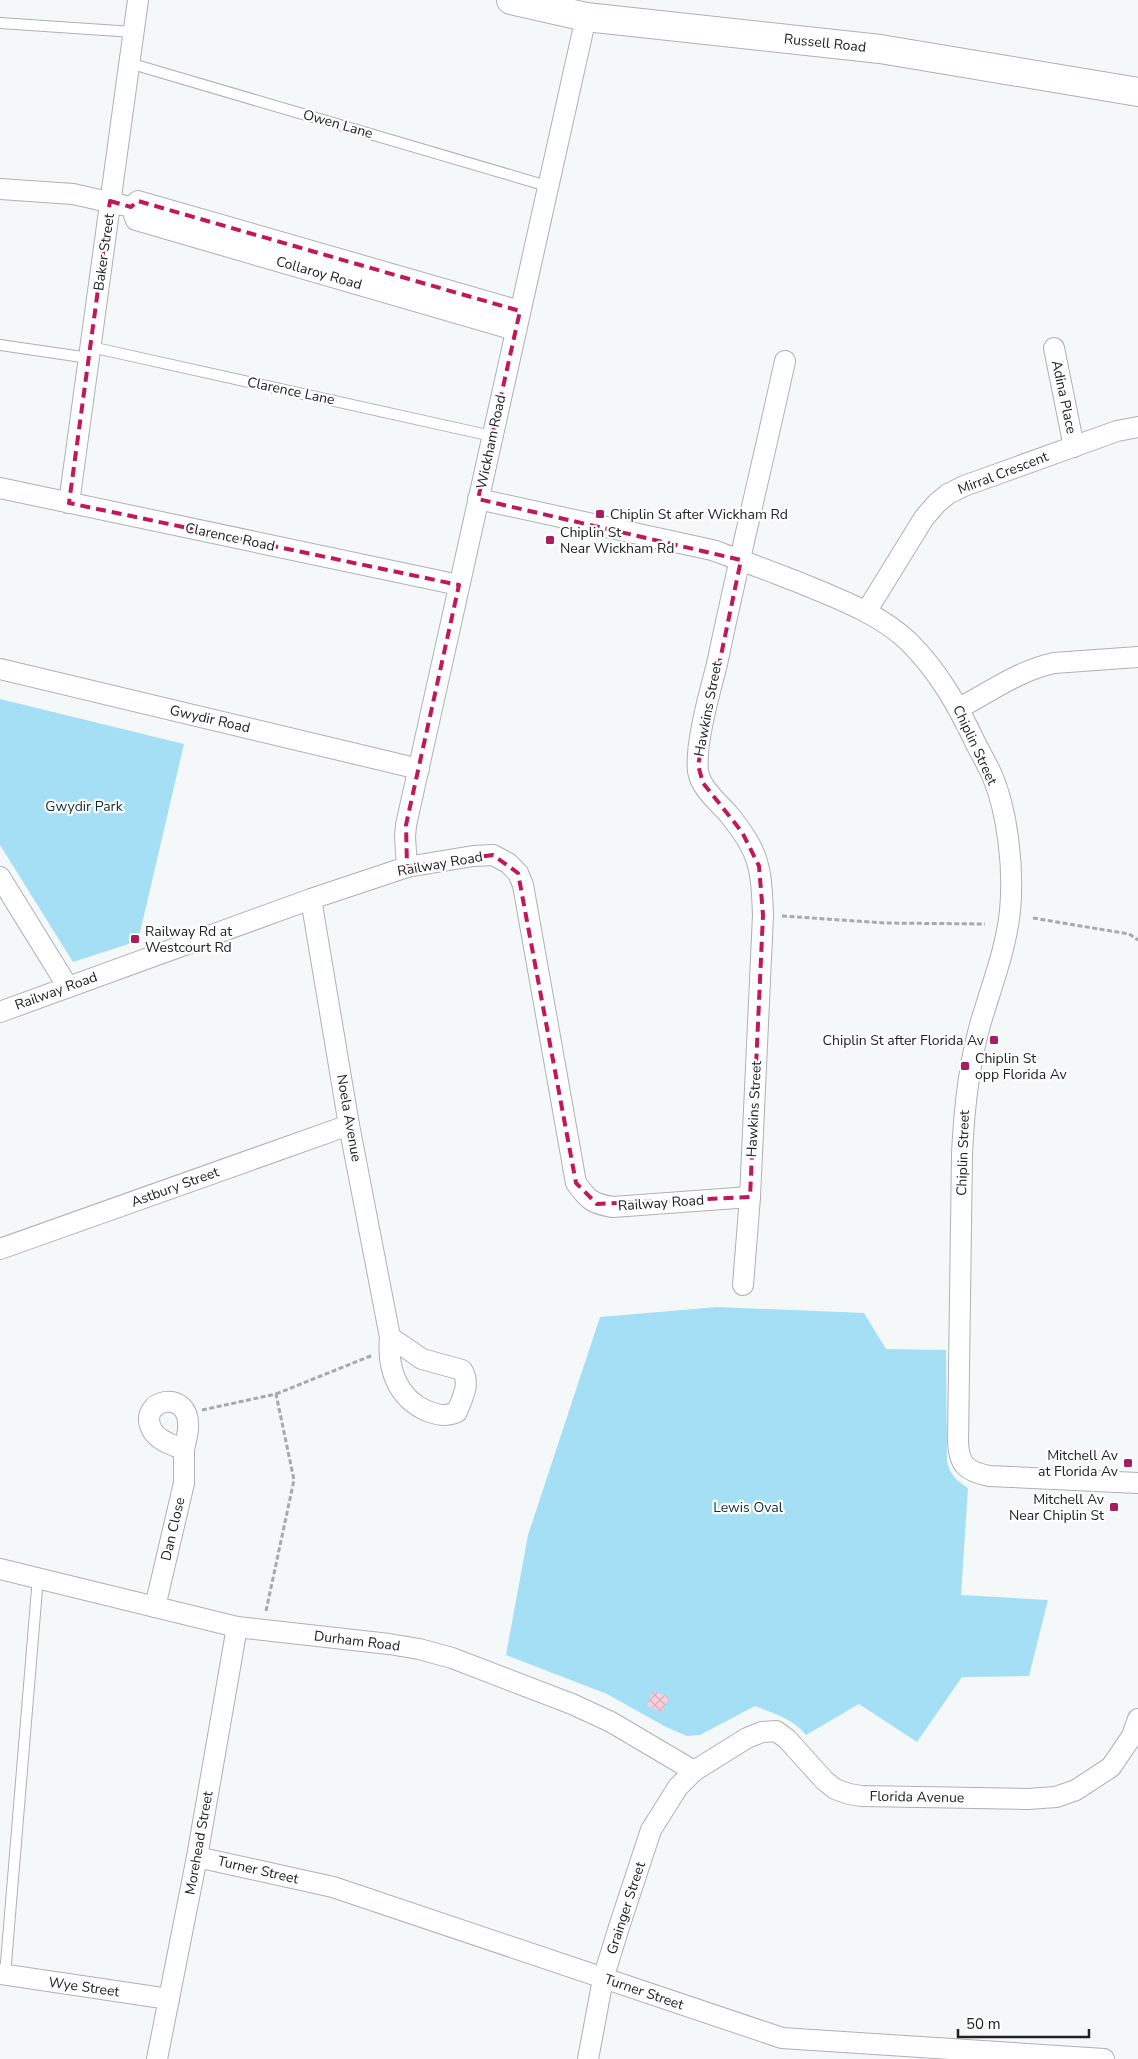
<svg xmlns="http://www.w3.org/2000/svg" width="1138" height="2059" viewBox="0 0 1138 2059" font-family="'Nunito Sans',sans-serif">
<defs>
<pattern id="building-cross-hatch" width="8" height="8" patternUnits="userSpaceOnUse" patternTransform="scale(1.25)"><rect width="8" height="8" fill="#facfdd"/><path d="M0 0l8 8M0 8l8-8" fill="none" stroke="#d6b1bd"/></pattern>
</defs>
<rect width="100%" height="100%" fill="#f4f8f9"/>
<g fill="#a5dff5">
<path d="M 0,699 L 184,744 L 138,941 L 73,962 L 0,845 Z"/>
<path d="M 717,1307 L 864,1313 L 886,1349 L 946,1350 L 947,1460 C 949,1473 956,1481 968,1488 L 961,1595 L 1048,1600 L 1029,1676 L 962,1677 L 917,1742 L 859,1704 L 806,1735 C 792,1718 774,1714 755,1706 L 700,1735 L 687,1736 L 666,1727 L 607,1694 L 506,1655 L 528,1535 L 600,1317 Z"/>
</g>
<path fill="url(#building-cross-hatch)" d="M 653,1691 L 669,1697 L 662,1712 L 647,1706 Z"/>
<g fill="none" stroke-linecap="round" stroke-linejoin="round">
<g stroke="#aeb1b3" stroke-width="12">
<g id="service">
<path d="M 0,23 L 133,32"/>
<path d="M 129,63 L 547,186"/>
<path d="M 0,345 L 89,358"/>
<path d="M 91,347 L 492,436"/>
<path d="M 5,1975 L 38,1577"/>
</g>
</g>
<g stroke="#aeb1b3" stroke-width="22">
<g id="minor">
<path d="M 0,189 L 73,194 L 122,205"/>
<path d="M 131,207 L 136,220 L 515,330"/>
<path d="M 131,207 L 138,201 L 520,311"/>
<path d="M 1054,348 L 1074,447"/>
<path d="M 0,488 L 459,585"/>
<path d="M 478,499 L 712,550 C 741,560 769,571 798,582 C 836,598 879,613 909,642 C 939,672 958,706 976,744 C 981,754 987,764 992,775 C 1008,813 1014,869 1010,911 C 1006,950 991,987 980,1025 C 968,1068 964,1110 962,1154 L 958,1442 C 959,1465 966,1471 989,1476 L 1138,1483"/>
<path d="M 69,503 L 138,0"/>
<path d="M 866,612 L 924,518 L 937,503 L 948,494 L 964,486 L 1117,431 L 1138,427"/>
<path d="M 0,669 L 419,769"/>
<path d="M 959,708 C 990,692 1020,670 1054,663 L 1138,657"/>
<path d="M 407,867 L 405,837 L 406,825 L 586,17"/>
<path d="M 0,877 L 68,987"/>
<path d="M 311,899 L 349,1125 L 390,1337 C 387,1368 397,1398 427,1411 C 438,1415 445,1417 457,1412 C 462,1398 471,1384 462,1370 L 422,1359 L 390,1337"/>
<path d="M 0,1012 L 311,899 L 407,867 L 473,856 L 493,855 L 508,863 L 518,873 L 523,885 L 576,1183 C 588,1200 593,1204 613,1207 L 750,1197"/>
<path d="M 0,1249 L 349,1125"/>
<path d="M 743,1285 L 750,1197 L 763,915 C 762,891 762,866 750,845 C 745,835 738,826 731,817 C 720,803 701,790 698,771 C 695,743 710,692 717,664 C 738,563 763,462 785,361"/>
<path d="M 0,1569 L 237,1627 L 389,1644 L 419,1649 L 452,1658 L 572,1704 L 611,1722 L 694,1771"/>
<path d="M 155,1607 L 184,1483 L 184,1450 C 173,1445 158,1441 152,1430 C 136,1399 191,1387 188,1428 C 188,1435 185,1443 184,1450"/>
<path d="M 197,1857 L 333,1887 L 782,2038 L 1104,2059"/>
<path d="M 0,1974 L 169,1999"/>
<path d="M 157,2059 L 197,1857 L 237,1627"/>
<path d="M 588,2059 L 603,1979 L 619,1927 L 651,1830 L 678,1787 L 694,1771 L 747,1738 L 762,1732 L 776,1731 L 787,1739 L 824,1780 L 835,1789 L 849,1794 L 862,1796 L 1028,1799 L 1056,1797 L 1076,1790 L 1111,1767 L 1132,1736 L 1138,1719"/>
</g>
</g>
<g stroke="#aeb1b3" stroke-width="30">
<path id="primary" d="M 511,0 L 586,17 L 880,49 L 1138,92"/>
</g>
<g stroke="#a7aaab" stroke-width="3" stroke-dasharray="5 2.5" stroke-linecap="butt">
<path d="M 782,916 L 885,923 L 985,924"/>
<path d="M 1033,918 L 1129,934 L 1138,940"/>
<path d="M 276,1394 L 373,1355"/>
<path d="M 202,1410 L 276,1394 L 294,1480 L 266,1611"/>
</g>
<use href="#service" stroke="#fff" stroke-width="10"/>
<use href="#minor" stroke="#fff" stroke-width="20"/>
<use href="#primary" stroke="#fff" stroke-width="28"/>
</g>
<path fill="none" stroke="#c2185b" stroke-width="4" stroke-dasharray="10 6" stroke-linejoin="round" d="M 110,201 L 131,207 L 138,201 L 520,311 L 478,499 L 741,560 L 698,765 L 703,783 L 742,832 L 759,866 L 763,915 L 750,1197 L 597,1204 L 576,1183 L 518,873 L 493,855 L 407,867 L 406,825 L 459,585 L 69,503 Z"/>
<g fill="#a71d61" stroke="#fff" stroke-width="2">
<rect x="595" y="509" width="10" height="10" rx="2.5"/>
<rect x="545" y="535" width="10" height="10" rx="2.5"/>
<rect x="130" y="934" width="10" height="10" rx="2.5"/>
<rect x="989" y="1035" width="10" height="10" rx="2.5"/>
<rect x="960" y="1061" width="10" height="10" rx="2.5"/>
<rect x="1123" y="1458" width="10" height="10" rx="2.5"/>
<rect x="1109" y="1502" width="10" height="10" rx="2.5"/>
</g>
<g text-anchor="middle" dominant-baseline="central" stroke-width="4.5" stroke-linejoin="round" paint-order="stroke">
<g font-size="14" fill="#202222" stroke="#fff">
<text transform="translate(825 43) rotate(6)">Russell Road</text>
<text transform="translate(338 124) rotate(16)">Owen Lane</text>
<text transform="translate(104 252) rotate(-82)">Baker Street</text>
<text transform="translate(319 273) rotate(16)">Collaroy Road</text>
<text transform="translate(291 391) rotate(12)">Clarence Lane</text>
<text transform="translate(1064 397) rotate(78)">Adina Place</text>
<text transform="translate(491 442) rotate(-78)">Wickham Road</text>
<text transform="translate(1003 473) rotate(-21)">Mirral Crescent</text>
<text transform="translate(230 537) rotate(12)">Clarence Road</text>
<text transform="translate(708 709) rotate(-79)">Hawkins Street</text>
<text transform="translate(210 719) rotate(13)">Gwydir Road</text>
<text transform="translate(975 745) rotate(65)">Chiplin Street</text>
<text transform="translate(440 864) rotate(-10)">Railway Road</text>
<text transform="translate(56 991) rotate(-20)">Railway Road</text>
<text transform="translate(754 1109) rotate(-87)">Hawkins Street</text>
<text transform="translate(349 1118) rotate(80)">Noela Avenue</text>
<text transform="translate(963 1153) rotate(-88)">Chiplin Street</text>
<text transform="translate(175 1187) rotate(-20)">Astbury Street</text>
<text transform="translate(661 1203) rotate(-4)">Railway Road</text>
<text transform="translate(173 1529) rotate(-77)">Dan Close</text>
<text transform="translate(357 1641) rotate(7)">Durham Road</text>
<text transform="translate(917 1797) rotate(1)">Florida Avenue</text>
<text transform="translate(199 1843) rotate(-80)">Morehead Street</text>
<text transform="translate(258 1870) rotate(13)">Turner Street</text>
<text transform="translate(626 1908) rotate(-72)">Grainger Street</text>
<text transform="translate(84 1987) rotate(8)">Wye Street</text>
<text transform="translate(644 1992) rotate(19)">Turner Street</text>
</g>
<g font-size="14" fill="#202222" stroke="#fff" text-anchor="start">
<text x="610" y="514">Chiplin St after Wickham Rd</text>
<text x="560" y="532">Chiplin St<tspan x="560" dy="16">Near Wickham Rd</tspan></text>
<text x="145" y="931">Railway Rd at<tspan x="145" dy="16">Westcourt Rd</tspan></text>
<text x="984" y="1040" text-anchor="end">Chiplin St after Florida Av</text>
<text x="975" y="1058">Chiplin St<tspan x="975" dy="16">opp Florida Av</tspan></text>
<text x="1118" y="1455" text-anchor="end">Mitchell Av<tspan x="1118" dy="16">at Florida Av</tspan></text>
<text x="1104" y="1499" text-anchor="end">Mitchell Av<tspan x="1104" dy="16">Near Chiplin St</tspan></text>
</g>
<g font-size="14" fill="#092f3b" stroke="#fff">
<text x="84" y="806">Gwydir Park</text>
<text x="748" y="1507">Lewis Oval</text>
</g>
</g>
<path d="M958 2029v8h131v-8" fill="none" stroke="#202222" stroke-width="2.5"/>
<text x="966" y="2029" font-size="15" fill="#202222" stroke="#ffffff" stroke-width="4" paint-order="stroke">50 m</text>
</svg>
